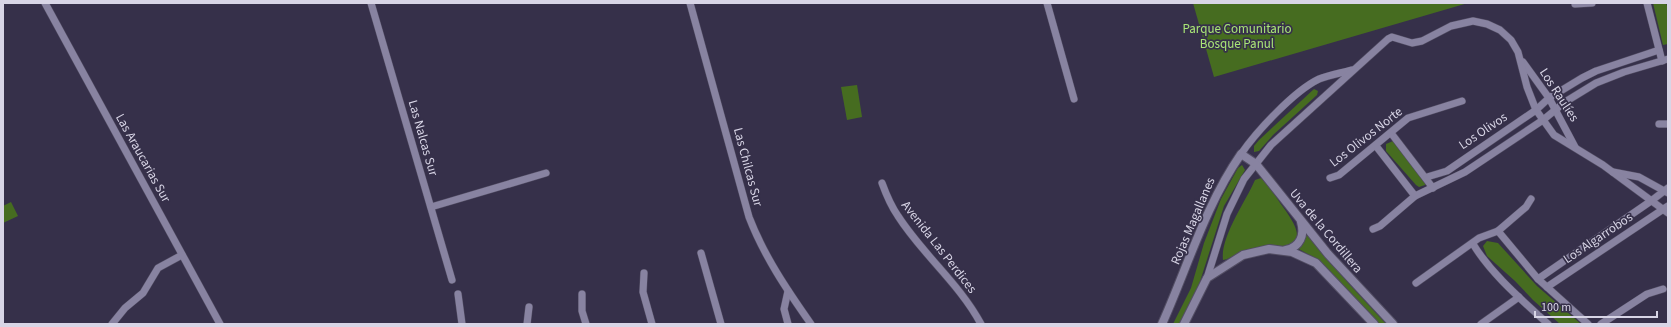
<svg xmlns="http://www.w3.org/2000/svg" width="1671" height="327" viewBox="0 0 1671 327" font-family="'Source Sans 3',sans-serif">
<rect width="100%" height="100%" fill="#36304a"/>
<g fill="#466c20">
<path d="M 1193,3 L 1468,3 L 1214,77 Z"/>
<path d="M 1653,3 L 1666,3 L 1668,9 L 1668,44 L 1663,45 Z"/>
<path d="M 857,85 L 862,117 L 847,120 L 841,87 Z"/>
<path d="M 1314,89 L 1318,91 L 1317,95 L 1273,135 L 1259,151 L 1254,152 L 1254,146 L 1259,140 Z"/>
<path d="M 1393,141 L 1426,184 L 1425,185 L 1419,187 L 1416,185 L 1386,151 L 1386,144 Z"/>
<path d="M 1242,165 L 1245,170 L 1224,206 L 1197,291 L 1181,324 L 1173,324 L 1191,288 L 1204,243 L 1221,199 L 1238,168 Z"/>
<path d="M 1261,178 C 1270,185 1276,198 1283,207 C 1318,254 1280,245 1249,250 C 1240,251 1231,259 1223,260 C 1220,237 1246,201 1255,180 Z"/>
<path d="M 11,202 L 18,216 L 3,223 L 3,206 Z"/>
<path d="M 1307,235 L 1350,285 L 1386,324 L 1377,324 L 1327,268 L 1315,258 L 1297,248 Z"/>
<path d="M 1487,241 L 1498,243 L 1537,286 L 1581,324 L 1560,324 L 1533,300 L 1515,281 L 1487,256 L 1483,246 Z"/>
</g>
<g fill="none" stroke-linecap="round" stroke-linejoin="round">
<g stroke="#524d63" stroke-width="8">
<g id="minor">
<path d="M 45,3 L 220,324"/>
<path d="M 371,3 L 452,280"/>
<path d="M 690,3 L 749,217 C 764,256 787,290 811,324"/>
<path d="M 1047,3 L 1074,99"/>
<path d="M 1647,3 L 1662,61"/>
<path d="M 1575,4 L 1592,3"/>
<path d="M 1523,62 L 1549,98 L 1575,147"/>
<path d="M 1659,124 L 1668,124"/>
<path d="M 1391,133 L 1433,188"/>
<path d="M 1376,146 L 1415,196"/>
<path d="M 1241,154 C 1257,131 1294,91 1319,79 C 1329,75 1341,73 1352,70"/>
<path d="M 1613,172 L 1639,177 L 1668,193"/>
<path d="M 1427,177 L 1447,171 L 1536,110 L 1549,98 L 1582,78 L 1596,71 L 1659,50"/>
<path d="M 1330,178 L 1339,175 L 1408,118 L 1462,101"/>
<path d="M 882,183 C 886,194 891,206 898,216 C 923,255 959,283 981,324"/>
<path d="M 431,207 L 546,173"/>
<path d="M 1373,229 L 1380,226 L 1415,196 L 1465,172 L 1543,120 L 1565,102 L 1596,83 L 1624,72 L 1668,59"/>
<path d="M 1498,231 L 1538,279 L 1588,324"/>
<path d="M 1473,244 C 1492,275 1522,300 1548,324"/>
<path d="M 701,253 L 721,324"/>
<path d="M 644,273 L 643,292 L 652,324"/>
<path d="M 1207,278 L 1227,214 L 1244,179 L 1271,145 L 1388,39 L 1392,37 L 1412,43 L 1422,41 L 1451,26 L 1473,21 L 1487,24 L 1500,30 L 1511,40 L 1518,52 L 1527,87 L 1536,110 L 1554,135 L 1603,165 L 1668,213"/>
<path d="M 1538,279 L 1651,201 L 1668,188"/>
<path d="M 1416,283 L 1479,238 L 1498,231 L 1526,207 L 1531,199"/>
<path d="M 1547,287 L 1668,206"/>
<path d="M 788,291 L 784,309 L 788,324"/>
<path d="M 458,294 L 462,324"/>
<path d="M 582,294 L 582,311 L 586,324"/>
<path d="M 112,324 L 125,308 L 143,293 L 158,268 L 182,255"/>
<path d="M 527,324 L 529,307"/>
<path d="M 1481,324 L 1519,297"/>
<path d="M 1601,324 L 1647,294 L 1663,289"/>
</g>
</g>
<g stroke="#524d63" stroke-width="10">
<g id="tertiary">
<path d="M 1286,250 C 1300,247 1305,235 1301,222"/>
<path d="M 1162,324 C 1188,266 1205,206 1241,154 L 1256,164 L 1328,254 L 1393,324"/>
<path d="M 1184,324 L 1207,278 L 1243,255 L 1269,249 L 1292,252 L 1316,263 L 1374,324"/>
</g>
</g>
<use href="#minor" stroke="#8883a1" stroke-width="7"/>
<use href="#tertiary" stroke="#8883a1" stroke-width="8"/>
</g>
<g text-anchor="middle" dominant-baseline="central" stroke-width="3.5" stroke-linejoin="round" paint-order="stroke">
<g font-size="13" fill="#a9e576" stroke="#36304a">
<text x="1237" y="29">Parque Comunitario<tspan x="1237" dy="15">Bosque Panul</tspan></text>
</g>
<g font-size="13" fill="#d8d5e6" stroke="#36304a">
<text transform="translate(1559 95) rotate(57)">Los Raulíes</text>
<text transform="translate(1483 131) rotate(-34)">Los Olivos</text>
<text transform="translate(1366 137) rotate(-38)">Los Olivos Norte</text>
<text transform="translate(423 138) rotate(74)">Las Nalcas Sur</text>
<text transform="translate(143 158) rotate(61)">Las Araucarias Sur</text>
<text transform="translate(748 167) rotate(75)">Las Chilcas Sur</text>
<text transform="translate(1193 221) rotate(-67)">Rojas Magallanes</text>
<text transform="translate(1326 231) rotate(50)">Uva de la Cordillera</text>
<text transform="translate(1598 238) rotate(-34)">Los Algarrobos</text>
<text transform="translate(939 247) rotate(52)">Avenida Las Perdices</text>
</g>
</g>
<rect width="1671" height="327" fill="none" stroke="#d8d5e6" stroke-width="8"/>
<path d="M1535 311v6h122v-6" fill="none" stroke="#d8d5e6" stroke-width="2"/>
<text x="1541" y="311" font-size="12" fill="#d8d5e6" stroke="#36304a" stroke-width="3" paint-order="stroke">100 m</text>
</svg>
